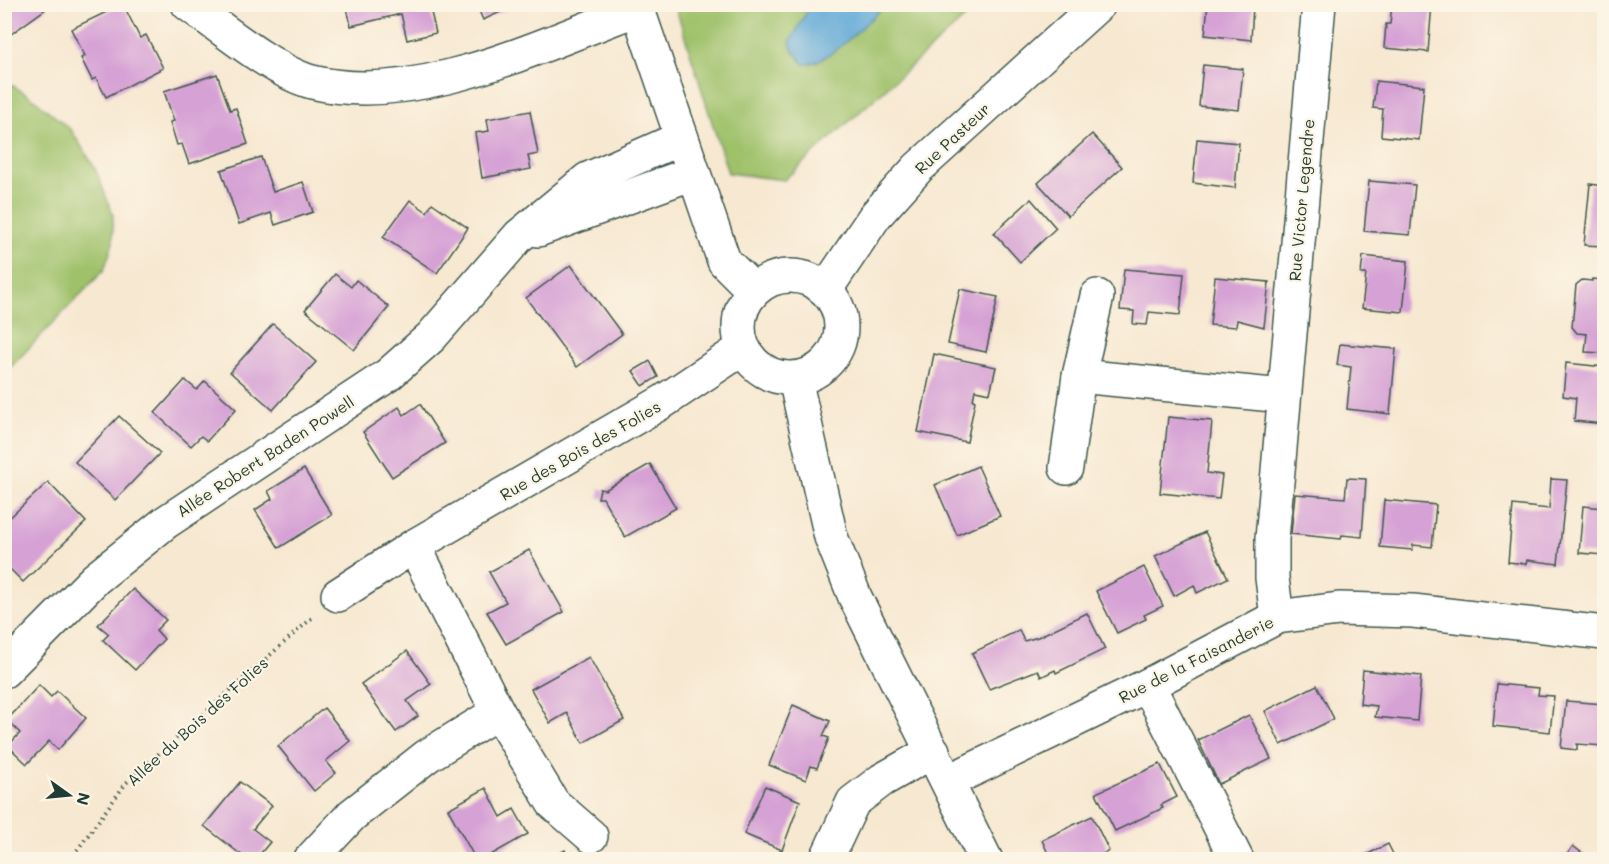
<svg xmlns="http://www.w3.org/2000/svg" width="1609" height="864" viewBox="0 0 1609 864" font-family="Mali,sans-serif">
<rect width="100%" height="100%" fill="#fcf5e5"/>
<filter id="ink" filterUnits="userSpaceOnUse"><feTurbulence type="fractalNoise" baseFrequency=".0167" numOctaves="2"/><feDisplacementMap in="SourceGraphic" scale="12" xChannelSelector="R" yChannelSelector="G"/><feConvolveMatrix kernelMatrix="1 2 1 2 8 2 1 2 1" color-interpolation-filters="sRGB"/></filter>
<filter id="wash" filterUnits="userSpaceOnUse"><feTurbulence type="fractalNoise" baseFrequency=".008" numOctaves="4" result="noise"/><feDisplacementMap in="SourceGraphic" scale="24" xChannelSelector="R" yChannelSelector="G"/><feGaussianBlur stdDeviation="1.35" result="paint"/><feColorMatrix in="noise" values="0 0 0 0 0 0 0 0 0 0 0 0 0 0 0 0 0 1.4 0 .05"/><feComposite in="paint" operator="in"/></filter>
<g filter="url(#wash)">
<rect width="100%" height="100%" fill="#f7e8d1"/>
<g fill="#9fc16b" stroke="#5f7f50" stroke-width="1.5">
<path d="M 675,5 L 979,5 L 784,180 L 728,173 Z"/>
<path d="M 5,81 L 33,98 L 71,130 L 95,168 L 113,215 L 113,243 L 104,270 L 5,373 Z"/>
</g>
<path fill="#60a9d8" stroke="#407386" stroke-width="1.5" d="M 811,4 L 886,4 L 886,5 C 868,20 827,66 804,64 L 792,50 L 790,42 Z"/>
<g id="blocks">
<g fill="#d6a1d5">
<path d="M 4,4 L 44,4 L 47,8 L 4,39 Z"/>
<path d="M 123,4 L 140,38 L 146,35 L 163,68 L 106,97 L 96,78 L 92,80 L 81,58 L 85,56 L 71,29 Z"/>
<path d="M 346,4 L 429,4 L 436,33 L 407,40 L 401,14 L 351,26 Z"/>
<path d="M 476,4 L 518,4 L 483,20 Z"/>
<path d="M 1208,4 L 1253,6 L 1251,40 L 1205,35 Z"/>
<path d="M 1392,4 L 1432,4 L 1428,52 L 1384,48 L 1386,24 L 1390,24 Z"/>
<path d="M 1203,65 L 1243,69 L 1239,110 L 1199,106 Z"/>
<path d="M 217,74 L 230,110 L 236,108 L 248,144 L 189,164 L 182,144 L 177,145 L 170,122 L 174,121 L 164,91 Z"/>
<path d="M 1376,81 L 1424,86 L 1419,140 L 1381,136 L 1383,109 L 1373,108 Z"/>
<path d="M 530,111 L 538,154 L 528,156 L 531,169 L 482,178 L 475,133 L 489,131 L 487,119 Z"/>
<path d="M 1092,134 L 1122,167 L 1068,216 L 1038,183 Z"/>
<path d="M 1197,139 L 1239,143 L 1235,188 L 1193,183 Z"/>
<path d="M 261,157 L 273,192 L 303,182 L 313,212 L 275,225 L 271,213 L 239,224 L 221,170 Z"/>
<path d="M 1369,181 L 1415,185 L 1410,235 L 1364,231 Z"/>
<path d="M 1590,184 L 1604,186 L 1604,246 L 1584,245 Z"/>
<path d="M 1031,199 L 1056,228 L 1020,262 L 994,233 Z"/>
<path d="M 410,200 L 427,212 L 432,203 L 468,228 L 437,273 L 383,237 Z"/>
<path d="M 1363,256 L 1408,261 L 1403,312 L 1362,308 L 1366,274 L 1361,274 Z"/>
<path d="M 571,265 L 622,334 L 577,367 L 526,298 Z"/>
<path d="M 1124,269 L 1184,274 L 1180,315 L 1149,312 L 1147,325 L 1133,324 L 1134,311 L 1120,310 Z"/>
<path d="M 335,274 L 351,287 L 356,280 L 389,307 L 354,350 L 305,310 Z"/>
<path d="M 1215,277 L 1269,282 L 1264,327 L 1237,320 L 1236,327 L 1210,325 Z"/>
<path d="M 1592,279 L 1604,280 L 1604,353 L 1585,352 L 1587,334 L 1577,333 L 1572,327 L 1576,285 L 1582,280 L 1592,281 Z"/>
<path d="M 960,289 L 998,297 L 986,352 L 948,344 Z"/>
<path d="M 273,324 L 316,362 L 273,410 L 230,372 Z"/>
<path d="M 1340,344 L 1396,349 L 1390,414 L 1347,409 L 1351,367 L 1337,365 Z"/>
<path d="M 934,354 L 996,367 L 990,393 L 975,390 L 973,400 L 975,401 L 967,442 L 918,432 Z"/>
<path d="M 650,361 L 658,377 L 643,386 L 633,371 Z"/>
<path d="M 1566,363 L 1604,367 L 1604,424 L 1574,421 L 1576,398 L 1563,396 Z"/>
<path d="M 185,380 L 197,390 L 205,381 L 236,409 L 207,441 L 201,436 L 191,446 L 155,413 Z"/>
<path d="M 420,404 L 445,443 L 392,477 L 363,432 L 399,407 L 404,415 Z"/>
<path d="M 119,416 L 160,453 L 115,500 L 75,462 Z"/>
<path d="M 1168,417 L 1212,421 L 1207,473 L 1222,475 L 1219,499 L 1160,493 Z"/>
<path d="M 650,464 L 676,508 L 625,537 L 603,498 L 598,498 L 600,489 L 605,490 Z"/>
<path d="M 978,466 L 1000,516 L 957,535 L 935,485 Z"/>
<path d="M 304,469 L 332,515 L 279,548 L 255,510 L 272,499 L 268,491 Z"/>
<path d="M 1347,478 L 1366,479 L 1362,537 L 1342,535 L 1341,539 L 1291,534 L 1295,494 L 1345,498 Z"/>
<path d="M 1551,479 L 1567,480 L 1558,564 L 1527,560 L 1526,564 L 1508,562 L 1513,505 L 1549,509 Z"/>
<path d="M 48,482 L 86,522 L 23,582 L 4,563 L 4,523 Z"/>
<path d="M 1384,500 L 1436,505 L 1432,547 L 1413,545 L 1412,550 L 1380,547 Z"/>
<path d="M 1583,506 L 1604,508 L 1604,555 L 1579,553 Z"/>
<path d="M 1205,532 L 1228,578 L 1197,593 L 1194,585 L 1174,596 L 1155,556 Z"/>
<path d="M 529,550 L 564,612 L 506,644 L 487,612 L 506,602 L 489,572 Z"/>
<path d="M 1144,567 L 1163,606 L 1144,615 L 1146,619 L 1117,633 L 1096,591 Z"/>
<path d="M 133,589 L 166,620 L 156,630 L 164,639 L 135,670 L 103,640 L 109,634 L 98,625 Z"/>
<path d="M 1087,613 L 1105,649 L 1056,673 L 1055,670 L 1041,677 L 1038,670 L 989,689 L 972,653 L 1019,630 L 1024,641 L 1038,637 Z"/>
<path d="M 407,651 L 431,684 L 407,701 L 418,716 L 396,732 L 361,684 Z"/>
<path d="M 589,657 L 624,720 L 583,743 L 567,713 L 550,723 L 531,689 Z"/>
<path d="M 1363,670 L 1421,676 L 1417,721 L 1375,717 L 1377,706 L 1360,704 Z"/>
<path d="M 1497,684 L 1539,688 L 1538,695 L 1554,696 L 1550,732 L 1493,726 Z"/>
<path d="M 39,685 L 51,697 L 57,691 L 86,718 L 58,750 L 49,741 L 27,764 L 8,746 L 20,733 L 7,720 Z"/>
<path d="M 1317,685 L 1334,719 L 1281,745 L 1265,711 Z"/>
<path d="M 1566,701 L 1604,704 L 1604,746 L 1577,744 L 1577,750 L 1561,748 Z"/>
<path d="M 793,705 L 830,721 L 823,736 L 829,738 L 817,768 L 811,766 L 806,780 L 769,765 Z"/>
<path d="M 324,708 L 350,741 L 326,761 L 336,773 L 314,791 L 278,746 Z"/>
<path d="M 1249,715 L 1271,759 L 1219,784 L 1198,740 Z"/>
<path d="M 1160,764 L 1177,797 L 1161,805 L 1163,808 L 1115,831 L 1096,793 Z"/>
<path d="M 240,782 L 272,806 L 253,829 L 270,842 L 255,860 L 248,860 L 204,826 Z"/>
<path d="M 765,786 L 800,801 L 782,850 L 744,834 Z"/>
<path d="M 486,788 L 501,817 L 514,809 L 528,834 L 482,860 L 476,860 L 448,809 Z"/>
<path d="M 1092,816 L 1109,851 L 1092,860 L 1051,860 L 1042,840 Z"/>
<path d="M 1388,844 L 1396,860 L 1363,860 L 1362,857 Z"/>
<path d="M 1573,846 L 1591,860 L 1563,860 Z"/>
<path d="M 565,850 L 570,860 L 547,860 Z"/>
</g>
</g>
</g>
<g filter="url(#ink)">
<use href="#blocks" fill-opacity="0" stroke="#3f574c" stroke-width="1.5"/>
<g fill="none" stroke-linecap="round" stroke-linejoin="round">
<g stroke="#3f574c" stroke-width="36">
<g id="minor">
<path d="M 188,4 C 220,27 276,73 312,82 C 417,108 541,44 638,9"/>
<path d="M 636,4 L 724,261 L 753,290"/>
<path d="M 538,230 L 693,173"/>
<circle cx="790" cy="327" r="51"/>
<path d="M 826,289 L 875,216 L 918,168 L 1099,4"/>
<path d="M 1079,376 L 1283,396"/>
<path d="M 795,379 L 831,537 L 855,597 L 986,860"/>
<path d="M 1066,468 L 1079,376 L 1097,296"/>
<path d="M 414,546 L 498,712 L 553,803 L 591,836"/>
<path d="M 338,595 L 414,546 L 664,401 L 742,349"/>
<path d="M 1277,617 L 1272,578 L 1272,539 L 1319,4"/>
<path d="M 4,671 L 95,579 L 166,522 L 388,375 L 431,337 L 519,236 L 588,179 L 681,138"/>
<path d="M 1148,685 L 1237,860"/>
<path d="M 949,781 L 1148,685 L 1277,617 L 1339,609 L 1413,611 L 1604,633"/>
<path d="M 310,860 L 352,815 L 427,756 L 498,712"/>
<path d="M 826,860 L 853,802 L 882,780 L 933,751"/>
</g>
</g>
<path stroke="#3f574c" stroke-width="4" stroke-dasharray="1.5 4.5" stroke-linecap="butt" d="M 70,860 L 126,783 L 313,617"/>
<use href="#minor" stroke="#fff" stroke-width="33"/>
</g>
</g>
<g text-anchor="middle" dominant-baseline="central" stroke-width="4.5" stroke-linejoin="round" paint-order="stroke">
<g font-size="16" fill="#1f3d34" stroke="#fcf5e5">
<text transform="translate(952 138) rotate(-43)">Rue Pasteur</text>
<text transform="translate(1301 200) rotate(-85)">Rue Victor Legendre</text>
<text transform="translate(580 450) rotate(-30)">Rue des Bois des Folies</text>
<text transform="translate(265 456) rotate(-33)">Allée Robert Baden Powell</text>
<text transform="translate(1196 659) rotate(-27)">Rue de la Faisanderie</text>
<text transform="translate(197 721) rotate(-42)">Allée du Bois des Folies</text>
</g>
</g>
<rect width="1609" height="864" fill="none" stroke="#fcf5e5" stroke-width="24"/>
<g transform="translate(69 795) rotate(105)" stroke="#fcf5e5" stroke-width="4.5" paint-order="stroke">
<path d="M0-4.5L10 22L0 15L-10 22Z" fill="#1f3d34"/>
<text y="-9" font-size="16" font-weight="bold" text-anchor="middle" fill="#1f3d34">N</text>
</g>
</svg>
